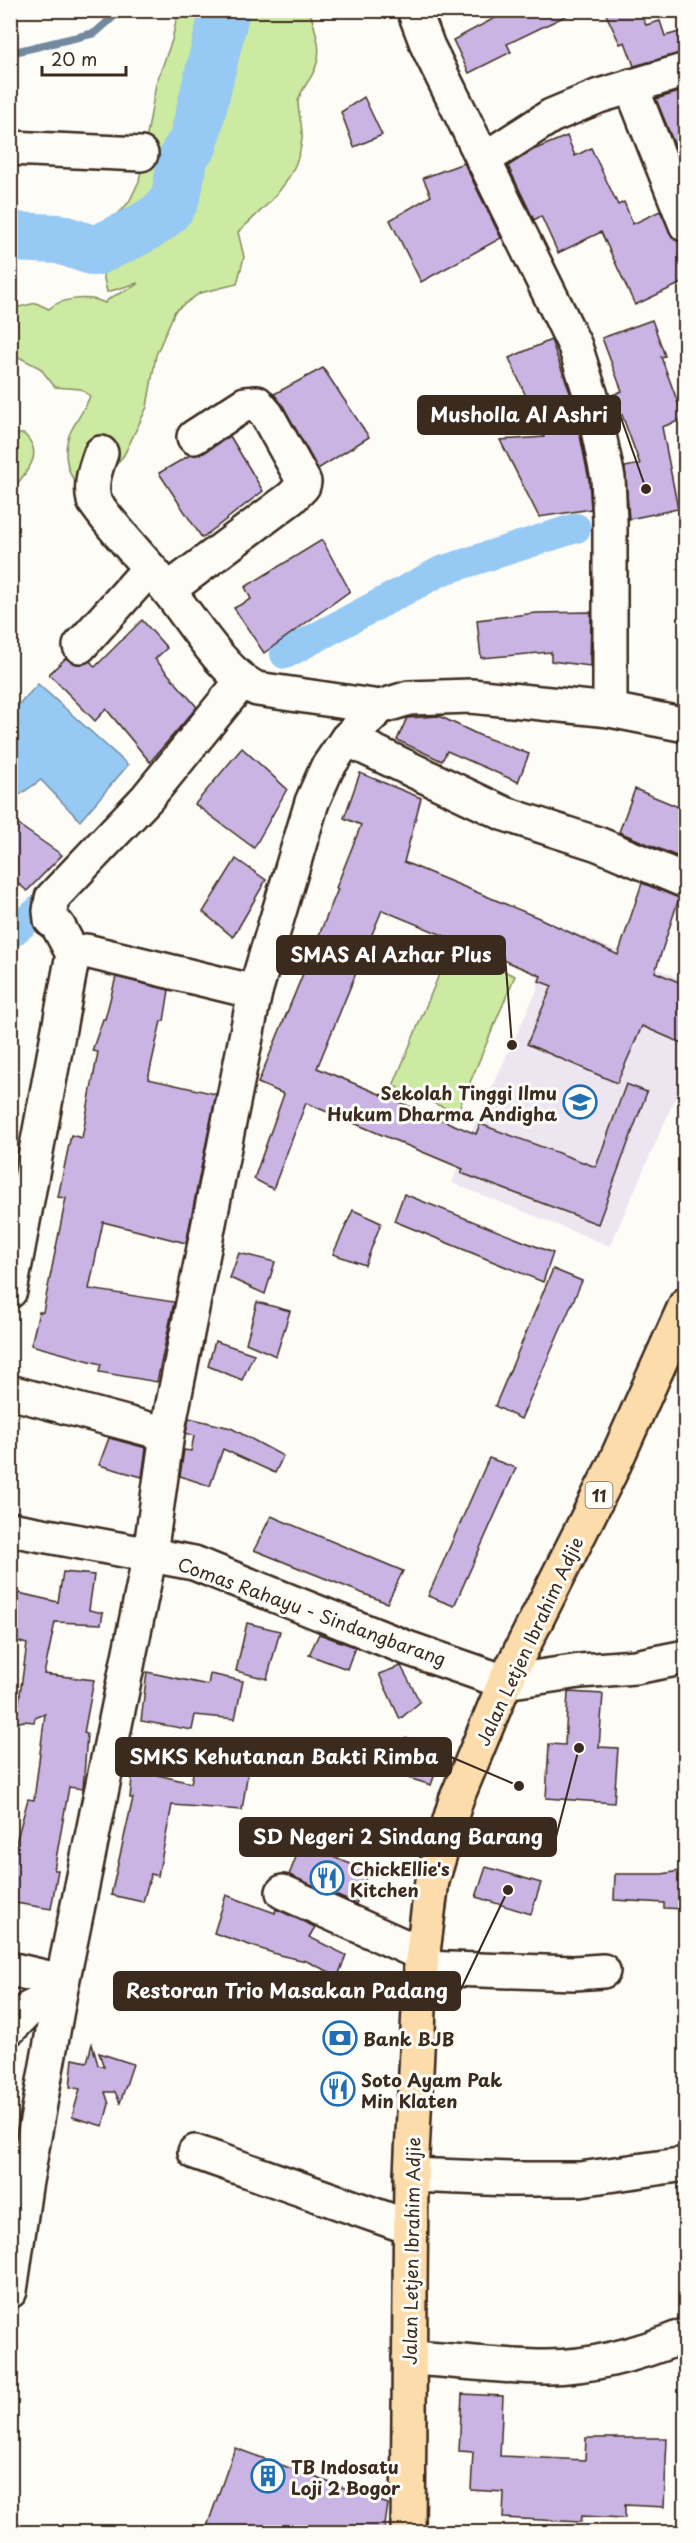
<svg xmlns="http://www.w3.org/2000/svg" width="696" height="2543" viewBox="0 0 696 2543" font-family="'Playpen Sans',sans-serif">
<rect width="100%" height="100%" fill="#fdfcf7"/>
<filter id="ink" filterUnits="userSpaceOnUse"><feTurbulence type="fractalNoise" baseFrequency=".0167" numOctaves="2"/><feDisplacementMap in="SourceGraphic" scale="12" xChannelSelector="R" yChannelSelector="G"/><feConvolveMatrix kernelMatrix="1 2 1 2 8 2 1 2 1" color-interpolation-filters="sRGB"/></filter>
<g filter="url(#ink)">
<path fill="#ede6f1" d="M 558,925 L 685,981 L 685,1076 L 610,1246 L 452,1183 L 473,1128 L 538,988 L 537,974 Z"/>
<g fill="#cceaa1" stroke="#848a60" stroke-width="1.5">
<path d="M 178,11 L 310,11 C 315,33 325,50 313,73 C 309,82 299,92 298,102 C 298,114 303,126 302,139 C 298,179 267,206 238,232 L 244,257 L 237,284 L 200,293 L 175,311 L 156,355 L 147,407 L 124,455 L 105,477 L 79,486 C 65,473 62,447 72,429 C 78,418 85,409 90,396 L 81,389 L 55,387 L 40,368 L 11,353 L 10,309 L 36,303 L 49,309 C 62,297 90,296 105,303 C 113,292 127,294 138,283 L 107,292 L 95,239 L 129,202 L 139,181 L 156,84 L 172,40 Z"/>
<path d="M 11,434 L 24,434 C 47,456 24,473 11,492 Z"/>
<path d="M 450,948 L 515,976 L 457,1113 L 393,1086 Z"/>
</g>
<path fill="#96c9f3" stroke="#72899e" stroke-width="1.5" d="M 38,684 L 128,765 L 80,821 L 41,780 L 15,798 L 11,793 L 11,713 Z"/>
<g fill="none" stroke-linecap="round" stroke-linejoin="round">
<path stroke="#72899e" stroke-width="8" d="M 10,53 L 95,33 L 121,10"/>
<g stroke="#96c9f3" stroke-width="30">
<path d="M 285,654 L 441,571 L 576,528"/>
<path d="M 10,934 L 43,907"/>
</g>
<path stroke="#96c9f3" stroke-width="50" d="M 10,237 L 59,239 L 95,251 C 117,240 163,224 174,200 C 182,182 177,157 193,144 L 225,10"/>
</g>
<g fill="#c9b4e3" stroke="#3b2a1e" stroke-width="1.5">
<path d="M 510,10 L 578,10 L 507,44 L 511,52 L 469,73 L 453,40 Z"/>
<path d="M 604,10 L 639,10 L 646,25 L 660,21 L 665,36 L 686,30 L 686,52 L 634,66 L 625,42 L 620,44 Z"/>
<path d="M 686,90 L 686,173 L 656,99 Z"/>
<path d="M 364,97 L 382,135 L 354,147 L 341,112 Z"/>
<path d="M 567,136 L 575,156 L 591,148 L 618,205 L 624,202 L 633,224 L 660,211 L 674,239 L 686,243 L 686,281 L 635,305 L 601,232 L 558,253 L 541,216 L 534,220 L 508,166 L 533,150 Z"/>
<path d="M 464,163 L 501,238 L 421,282 L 390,220 L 431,196 L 423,178 Z"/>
<path d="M 652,320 L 665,356 L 661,357 L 684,419 L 662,427 L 678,509 L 629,519 L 625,467 L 640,464 L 622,415 L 614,415 L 610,396 L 622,391 L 602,338 Z"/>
<path d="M 551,340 L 573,401 L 589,480 L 591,509 L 539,517 L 500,440 L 544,437 L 509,358 Z"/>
<path d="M 323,368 L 369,437 L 318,469 L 283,406 L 274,394 Z"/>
<path d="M 230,436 L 263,491 L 202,538 L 159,473 L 190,455 L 204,453 Z"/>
<path d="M 322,540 L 350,591 L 264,653 L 234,608 L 251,599 L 245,587 Z"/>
<path d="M 591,612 L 590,666 L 551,661 L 551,652 L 481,658 L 477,620 L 536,613 Z"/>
<path d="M 142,620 L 167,648 L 155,659 L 197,707 L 150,762 L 106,709 L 95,721 L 49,674 L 66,658 L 77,664 L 90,661 L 95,667 Z"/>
<path d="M 439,716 L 479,735 L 529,754 L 518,782 L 447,751 L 442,761 L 397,740 L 407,718 Z"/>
<path d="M 242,748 L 287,789 L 254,848 L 195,804 Z"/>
<path d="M 360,773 L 421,798 L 404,862 L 539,918 L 618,955 L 642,883 L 679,898 L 655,972 L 686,985 L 686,1045 L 642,1026 L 617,1083 L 527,1044 L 552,986 L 539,981 L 541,976 L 382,910 L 317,1068 L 476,1134 L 480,1124 L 596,1167 L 626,1084 L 647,1092 L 598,1224 L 461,1173 L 463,1169 L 306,1103 L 273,1189 L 254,1179 L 284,1094 L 258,1083 L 338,889 L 336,888 L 361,825 L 344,818 Z"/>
<path d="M 635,789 L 686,810 L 686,860 L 619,832 Z"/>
<path d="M 10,819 L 62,855 L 27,891 L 10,876 Z"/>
<path d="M 236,859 L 266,880 L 233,937 L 203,912 Z"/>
<path d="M 116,977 L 169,990 L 164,1021 L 161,1021 L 148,1079 L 216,1094 L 186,1243 L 103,1222 L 89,1289 L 174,1302 L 157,1382 L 99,1372 L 101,1364 L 31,1345 L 39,1312 L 43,1312 L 66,1198 L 58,1197 L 71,1135 L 82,1138 L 98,1052 L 92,1051 L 103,1019 L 105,1019 Z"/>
<path d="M 404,1194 L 553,1253 L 543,1282 L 394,1221 Z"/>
<path d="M 353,1210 L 381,1223 L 365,1265 L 333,1254 Z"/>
<path d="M 239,1253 L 275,1262 L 265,1294 L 230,1278 Z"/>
<path d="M 553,1269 L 582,1281 L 521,1419 L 495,1406 Z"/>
<path d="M 257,1302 L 290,1311 L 276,1356 L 246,1343 Z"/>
<path d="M 215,1341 L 254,1354 L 242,1380 L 208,1366 Z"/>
<path d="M 189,1418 L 231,1428 L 283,1456 L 275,1473 L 223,1449 L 210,1486 L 180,1476 L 184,1450 L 191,1451 L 194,1436 L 186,1433 Z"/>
<path d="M 109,1438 L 146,1448 L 142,1477 L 99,1465 Z"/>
<path d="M 489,1458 L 516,1468 L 454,1606 L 428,1596 Z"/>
<path d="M 271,1516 L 403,1571 L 387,1603 L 254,1550 Z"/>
<path d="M 63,1572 L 94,1575 L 89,1610 L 103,1613 L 101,1624 L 55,1622 L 44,1674 L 94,1680 L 84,1733 L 87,1734 L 83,1789 L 69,1787 L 54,1870 L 58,1870 L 51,1909 L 10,1902 L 10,1864 L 28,1799 L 34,1800 L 45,1714 L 35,1718 L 34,1722 L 24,1721 L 16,1723 L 27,1644 L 10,1639 L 10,1591 L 58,1602 Z"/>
<path d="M 247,1623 L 280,1631 L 267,1679 L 236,1671 Z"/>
<path d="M 319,1634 L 355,1647 L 347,1669 L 309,1655 Z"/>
<path d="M 401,1666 L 420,1702 L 400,1719 L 379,1674 Z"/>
<path d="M 147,1672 L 208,1685 L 210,1674 L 243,1681 L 235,1719 L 195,1715 L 192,1730 L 141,1721 Z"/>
<path d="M 568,1692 L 603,1694 L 599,1747 L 618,1748 L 614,1803 L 546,1798 L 549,1744 L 565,1745 Z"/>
<path d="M 406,1738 L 444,1749 L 431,1785 L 393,1773 Z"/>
<path d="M 196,1759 L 248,1771 L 242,1810 L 172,1805 L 158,1876 L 151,1874 L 143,1902 L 111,1895 L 133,1798 L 130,1798 L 133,1769 L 191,1783 Z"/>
<path d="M 301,1844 L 368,1871 L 356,1904 L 289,1875 Z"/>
<path d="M 486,1867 L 541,1883 L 531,1914 L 476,1897 Z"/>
<path d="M 686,1870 L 686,1909 L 664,1908 L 664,1903 L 614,1900 L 615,1874 L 662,1874 Z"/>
<path d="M 226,1895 L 275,1913 L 276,1909 L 315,1927 L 309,1937 L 346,1955 L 338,1976 L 306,1961 L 279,1955 L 214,1933 Z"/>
<path d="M 92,2044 L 98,2065 L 104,2067 L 99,2053 L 133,2064 L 120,2103 L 115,2092 L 105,2092 L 109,2104 L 103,2126 L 72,2117 L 80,2089 L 70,2087 L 73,2059 L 87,2062 Z"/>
<path d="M 462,2394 L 503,2396 L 500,2456 L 585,2460 L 586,2438 L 667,2438 L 664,2507 L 625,2505 L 625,2518 L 582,2516 L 581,2522 L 503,2518 L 504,2492 L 471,2490 L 473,2452 L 459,2451 Z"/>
<path d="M 235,2448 L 388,2504 L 384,2532 L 205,2532 Z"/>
</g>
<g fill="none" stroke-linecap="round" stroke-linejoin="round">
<g stroke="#3b2a1e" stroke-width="38">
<g id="minor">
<path d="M 414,10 L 428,47 L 560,315 L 575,346 L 591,396 L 608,478 L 610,521 L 610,710"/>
<path d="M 631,86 L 686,225"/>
<path d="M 10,148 L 141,154"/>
<path d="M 483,160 L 551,116 L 599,96 L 686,70"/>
<path d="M 101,453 C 95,470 90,483 94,501 C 116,533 144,560 168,590 C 191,619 225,675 257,689 L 380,707"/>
<path d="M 168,590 L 291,498 L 303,486 L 304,482 L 267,415 L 257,403 L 245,404 L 194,437"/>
<path d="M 80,646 L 149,569"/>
<path d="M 347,739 L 505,814 L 598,844 L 686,881"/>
<path d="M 73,954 L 86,951 L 255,992"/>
<path d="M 10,1291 L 73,954 L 58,926 L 51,920 L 50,911 L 52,898 L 147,798 L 242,681"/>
<path d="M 10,1392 L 167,1434"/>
<path d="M 10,1529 L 194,1563 L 407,1648 L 505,1682 L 580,1671 L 635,1667 L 686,1657"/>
<path d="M 283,1892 L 424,1955"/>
<path d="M 421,1968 L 574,1973 L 603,1971"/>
<path d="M 10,1969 L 62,1981"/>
<path d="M 10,2028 L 30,2008 L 60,1993"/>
<path d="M 195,2152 L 409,2227"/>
<path d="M 411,2175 L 510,2179 L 580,2179 L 686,2164"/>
<path d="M 10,2291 L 25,2187 L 60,1993 L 150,1554 L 167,1434 L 255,992 L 312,802 L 327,768 L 347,739 L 380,707 L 409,698 L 471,696 L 610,710 L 686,725"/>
<path d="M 409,2358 C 455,2360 501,2367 547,2367 C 595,2367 642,2353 686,2335"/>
</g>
</g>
<g stroke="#3b2a1e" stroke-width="38">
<path id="major" d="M 408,2532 L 411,2175 L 421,1968 L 432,1881 L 456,1800 L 505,1682 L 612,1469 L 686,1304"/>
</g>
<use href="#minor" stroke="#fdfcf7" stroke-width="33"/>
<use href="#major" stroke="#fddcac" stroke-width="33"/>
</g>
</g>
<defs>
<g id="university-ring" transform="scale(1.725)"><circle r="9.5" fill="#fdfcf7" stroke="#1f6fb2" stroke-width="1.5"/><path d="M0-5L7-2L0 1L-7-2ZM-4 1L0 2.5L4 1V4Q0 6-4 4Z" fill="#1f6fb2"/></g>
<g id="restaurant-ring" transform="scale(1.725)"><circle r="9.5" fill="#fdfcf7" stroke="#1f6fb2" stroke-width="1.5"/><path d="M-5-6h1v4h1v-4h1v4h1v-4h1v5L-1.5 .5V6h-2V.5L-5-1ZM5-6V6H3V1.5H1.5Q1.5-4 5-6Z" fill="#1f6fb2"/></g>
<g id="bank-ring" transform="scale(1.725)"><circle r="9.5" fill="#fdfcf7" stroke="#1f6fb2" stroke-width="1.5"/><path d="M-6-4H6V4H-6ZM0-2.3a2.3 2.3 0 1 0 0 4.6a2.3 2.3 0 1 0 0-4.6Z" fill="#1f6fb2"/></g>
<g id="building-ring" transform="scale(1.725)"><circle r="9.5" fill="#fdfcf7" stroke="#1f6fb2" stroke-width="1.5"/><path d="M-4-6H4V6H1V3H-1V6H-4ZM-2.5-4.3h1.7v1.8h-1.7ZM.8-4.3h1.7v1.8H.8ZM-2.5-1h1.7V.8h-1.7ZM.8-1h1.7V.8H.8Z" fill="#1f6fb2"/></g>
</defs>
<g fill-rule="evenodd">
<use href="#university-ring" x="580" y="1102"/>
<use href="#restaurant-ring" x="327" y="1878"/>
<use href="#bank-ring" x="340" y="2038"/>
<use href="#restaurant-ring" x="338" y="2089"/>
<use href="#building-ring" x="268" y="2476"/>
</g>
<g text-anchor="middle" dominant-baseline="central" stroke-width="6" stroke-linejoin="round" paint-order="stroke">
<rect fill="#fdfcf7" stroke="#75695f" stroke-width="1.5" x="585.5" y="1482" width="27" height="26" rx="4.5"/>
<g font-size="16" font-weight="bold" fill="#3b2a1e">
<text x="599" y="1495">11</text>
</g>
<g font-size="18" font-weight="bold" fill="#3b2a1e" stroke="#fdfcf7" text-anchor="start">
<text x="557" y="1092" text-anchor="end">Sekolah Tinggi Ilmu<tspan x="557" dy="21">Hukum Dharma Andigha</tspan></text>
<text x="350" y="1868">ChickEllie's<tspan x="350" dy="21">Kitchen</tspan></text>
<text x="363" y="2038">Bank BJB</text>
<text x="361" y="2079">Soto Ayam Pak<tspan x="361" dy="21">Min Klaten</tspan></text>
<text x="291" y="2466">TB Indosatu<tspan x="291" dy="21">Loji 2 Bogor</tspan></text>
</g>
<g font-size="18" fill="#3b2a1e" stroke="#fdfcf7">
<text transform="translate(312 1611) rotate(20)">Comas Rahayu - Sindangbarang</text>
<text transform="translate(529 1641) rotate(-65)">Jalan Letjen Ibrahim Adjie</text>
<text transform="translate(411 2251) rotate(-89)">Jalan Letjen Ibrahim Adjie</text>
</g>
</g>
<path fill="none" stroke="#3b2a1e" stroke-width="2" d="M646 489L620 415M512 1045L505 955M519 1786L451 1757M579 1748L556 1837M508 1890L460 1991"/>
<g fill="#3b2a1e" stroke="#fdfcf7" stroke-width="2">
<circle cx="646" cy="489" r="6"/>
<circle cx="512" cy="1045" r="6"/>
<circle cx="519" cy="1786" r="6"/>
<circle cx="579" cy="1748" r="6"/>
<circle cx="508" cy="1890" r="6"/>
</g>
<g fill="#3b2a1e" stroke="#3b2a1e" stroke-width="2">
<rect x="418" y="396" width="202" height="38" rx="6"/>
<rect x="277" y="936" width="228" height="38" rx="6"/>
<rect x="116" y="1738" width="335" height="38" rx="6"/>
<rect x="240" y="1818" width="316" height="38" rx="6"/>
<rect x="114" y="1972" width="346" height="38" rx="6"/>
</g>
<g font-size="20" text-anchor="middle" font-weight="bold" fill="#fff">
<text x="519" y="422">Musholla Al Ashri</text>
<text x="391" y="962">SMAS Al Azhar Plus</text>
<text x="284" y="1764">SMKS Kehutanan Bakti Rimba</text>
<text x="398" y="1844">SD Negeri 2 Sindang Barang</text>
<text x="287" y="1998">Restoran Trio Masakan Padang</text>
</g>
<rect width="696" height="2543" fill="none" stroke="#fdfcf7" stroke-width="36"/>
<rect x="18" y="18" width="660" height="2507" fill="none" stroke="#3b2a1e" stroke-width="2" filter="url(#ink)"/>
<path d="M42 66v9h84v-9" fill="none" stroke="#3b2a1e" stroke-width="3"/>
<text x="51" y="66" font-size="18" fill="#3b2a1e" stroke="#fdfcf7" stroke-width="4.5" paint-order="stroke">20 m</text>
</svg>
